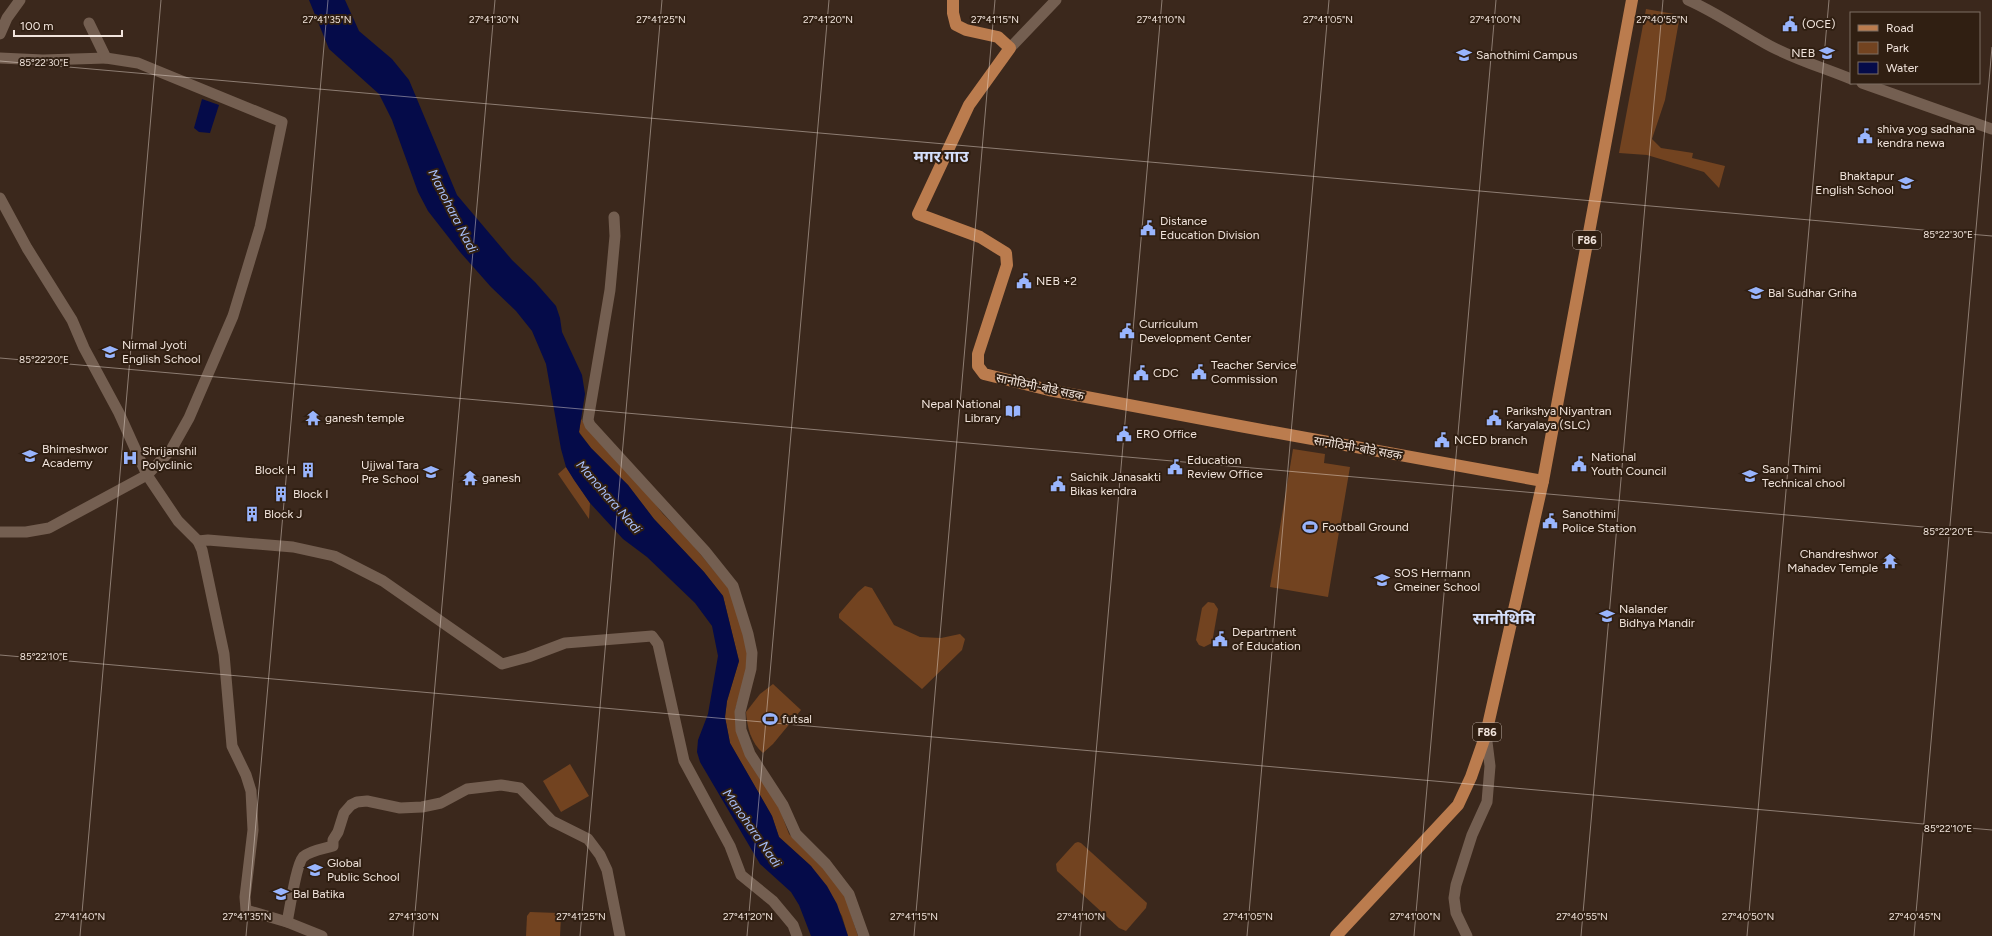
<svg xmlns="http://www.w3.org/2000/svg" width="1992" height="936" viewBox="0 0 1992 936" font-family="Figtree,'Noto Sans Devanagari',sans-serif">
<rect width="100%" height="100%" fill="#3b281c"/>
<g fill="#724320">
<path d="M 1646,9 L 1680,15 L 1665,100 L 1652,139 L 1661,148 L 1693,153 L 1692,158 L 1725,166 L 1719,188 L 1704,172 L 1647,155 L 1619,153 Z"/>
<path d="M 581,419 L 598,441 L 642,487 L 663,514 L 688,539 L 729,589 L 734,599 L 748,654 L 745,677 L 735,710 L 737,729 L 780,810 L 789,834 L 820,864 L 845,896 L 858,936 L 848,936 L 842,916 L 811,866 L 779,837 L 772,816 L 730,743 L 725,717 L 727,701 L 739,661 L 723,596 L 704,572 L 654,519 L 628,485 L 591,448 L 579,432 Z"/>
<path d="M 1293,449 L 1325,454 L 1324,463 L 1350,467 L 1328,597 L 1270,587 Z"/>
<path d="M 566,467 L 590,503 L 589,519 L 558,474 Z"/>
<path d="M 865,586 L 872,588 L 894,625 L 920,637 L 941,638 L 960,634 L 965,639 L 962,650 L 922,689 L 839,618 L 839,614 L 858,592 Z"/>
<path d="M 1208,602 L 1214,603 L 1218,609 L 1212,643 L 1204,647 L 1199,645 L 1196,640 L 1202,608 Z"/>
<path d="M 773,684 L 801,710 L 773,744 L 763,753 C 751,743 747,727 746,712 L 760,694 Z"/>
<path d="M 570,764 L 589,796 L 561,812 L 543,781 Z"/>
<path d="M 1078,842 L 1081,843 L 1147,903 L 1146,908 L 1126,931 L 1119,928 L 1057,871 L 1056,864 L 1075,843 Z"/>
<path d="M 530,912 L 558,913 L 561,916 L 560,936 L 526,936 L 527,916 Z"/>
</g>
<g fill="#050b49">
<path d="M 309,0 L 345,0 L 359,31 L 392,59 L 409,80 L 457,195 L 512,260 L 535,282 L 556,306 L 560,318 L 562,332 L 582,375 L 585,394 L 579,432 L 580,434 L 591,448 L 628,485 L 654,519 L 704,572 L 723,596 L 739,661 L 727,701 L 725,717 L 730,743 L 772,816 L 779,837 L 811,866 L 827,886 L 837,904 L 848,936 L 811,936 L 799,905 L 791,892 L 760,864 L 700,762 L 697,752 L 698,740 L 708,714 L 718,656 L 712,626 L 695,603 L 647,557 L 623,539 L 590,503 L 574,480 L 566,467 L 561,449 L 546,364 L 532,331 L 516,311 L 491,287 L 460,252 L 428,211 L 418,192 L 392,120 L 379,94 L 329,49 Z"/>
<path d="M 202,99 L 219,105 L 210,133 L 199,132 L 194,128 Z"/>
</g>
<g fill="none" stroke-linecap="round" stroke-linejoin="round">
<g stroke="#745f51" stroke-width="11">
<path d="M 1688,0 C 1715,12 1738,28 1763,42 C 1790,58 1822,67 1851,79"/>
<path d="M 0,34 L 7,18 L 20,0"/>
<path d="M 1010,48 L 1056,0"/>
<path d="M 0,58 L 43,60 L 106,58"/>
<path d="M 1862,83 L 1992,129"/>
<path d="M 0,198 L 27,248 L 72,320 L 84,348 L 119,413 L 147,475 L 178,521 L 198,541 L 202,550 L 224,654 L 232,746 L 246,775 L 251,791 L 253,830 L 245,897 L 246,910 L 287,922 L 322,936"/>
<path d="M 614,217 L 615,236 L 610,290 L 588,420 L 590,425 L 705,551 L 733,586 L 748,634 L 752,653 L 751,669 L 740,712 L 741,730 L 750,754 L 783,805 L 796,834 L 826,864 L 849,894 L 864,936"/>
<path d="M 0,532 L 26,532 L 49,528 L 147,475 L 171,450 L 189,418 L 233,316 L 260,227 L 282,122 L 138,63 L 106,58 L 89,23"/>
<path d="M 198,541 L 208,540 L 293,547 L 334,556 L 383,581 L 502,664 L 528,657 L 565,643 L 652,636 L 658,644 L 684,761 L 730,846 L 741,875 L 773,901 L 793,925 L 797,936"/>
<path d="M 287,922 C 290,909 296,865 303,857 C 311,850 323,849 333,846 L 333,840 L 338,832 L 344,813 L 351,805 L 357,802 L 367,801 L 400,808 L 422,807 L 441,803 L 467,789 L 501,785 L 520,788 L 552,821 L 588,839 L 600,855 L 607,870 L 620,936"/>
<path d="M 1467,936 L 1456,913 L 1454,898 L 1456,885 L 1472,835 L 1487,802 L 1490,766 L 1486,734"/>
</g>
<g stroke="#bb7c4e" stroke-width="12">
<path d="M 953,0 L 953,13 L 956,25 L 966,30 L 998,37 L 1010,48 L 969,105 L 918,214 L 980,237 L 1006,253 L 1007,265 L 978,354 L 978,366 L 984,374 L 1049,390 L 1240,426 L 1543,481"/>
<path d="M 1336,936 L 1458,805 L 1471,777 L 1486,734 L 1543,481 L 1632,0"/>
</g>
</g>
<path fill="none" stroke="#f1e4dc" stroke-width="1" stroke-opacity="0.45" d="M 0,61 L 1992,236M 0,358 L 1992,533M 0,655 L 1992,830M 80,936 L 161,0M 246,936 L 328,0M 413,936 L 495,0M 580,936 L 662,0M 747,936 L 829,0M 914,936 L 995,0M 1080,936 L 1162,0M 1247,936 L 1329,0M 1414,936 L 1496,0M 1581,936 L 1663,0M 1747,936 L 1829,0M 1914,936 L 1992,47"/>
<defs>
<g id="civic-bare" transform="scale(1.2)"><path d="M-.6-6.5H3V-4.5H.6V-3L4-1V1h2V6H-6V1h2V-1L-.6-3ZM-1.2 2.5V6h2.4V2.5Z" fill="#99b5fd" stroke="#301f12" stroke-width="2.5" paint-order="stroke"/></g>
<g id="university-bare" transform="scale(1.2)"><path d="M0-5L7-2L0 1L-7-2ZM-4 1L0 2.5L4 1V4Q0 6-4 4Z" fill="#99b5fd" stroke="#301f12" stroke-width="2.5" paint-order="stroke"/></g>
<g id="school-bare" transform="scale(1.2)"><path d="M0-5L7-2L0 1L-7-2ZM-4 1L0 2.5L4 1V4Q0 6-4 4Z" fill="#99b5fd" stroke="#301f12" stroke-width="2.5" paint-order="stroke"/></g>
<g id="library-bare" transform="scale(1.2)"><path d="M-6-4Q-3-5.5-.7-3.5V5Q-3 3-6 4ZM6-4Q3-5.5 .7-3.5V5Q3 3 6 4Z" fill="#99b5fd" stroke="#301f12" stroke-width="2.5" paint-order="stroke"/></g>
<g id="temple-bare" transform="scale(1.2)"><path d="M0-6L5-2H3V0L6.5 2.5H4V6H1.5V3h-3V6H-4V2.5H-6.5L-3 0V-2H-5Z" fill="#99b5fd" stroke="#301f12" stroke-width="2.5" paint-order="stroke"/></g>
<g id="hospital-bare" transform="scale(1.2)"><path d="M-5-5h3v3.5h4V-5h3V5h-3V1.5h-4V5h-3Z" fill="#99b5fd" stroke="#301f12" stroke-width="2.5" paint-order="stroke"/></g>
<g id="building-bare" transform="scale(1.2)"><path d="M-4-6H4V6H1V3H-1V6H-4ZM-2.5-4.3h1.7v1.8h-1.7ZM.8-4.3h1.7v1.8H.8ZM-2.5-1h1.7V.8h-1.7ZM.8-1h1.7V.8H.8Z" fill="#99b5fd" stroke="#301f12" stroke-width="2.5" paint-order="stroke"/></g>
<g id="stadium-bare" transform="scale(1.2)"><path d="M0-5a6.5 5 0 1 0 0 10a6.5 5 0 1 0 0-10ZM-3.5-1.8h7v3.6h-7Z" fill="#99b5fd" stroke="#301f12" stroke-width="2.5" paint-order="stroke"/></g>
</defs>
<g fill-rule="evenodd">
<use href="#civic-bare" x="1790" y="24"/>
<use href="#university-bare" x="1827" y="53"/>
<use href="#university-bare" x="1464" y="55"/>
<use href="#civic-bare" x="1865" y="136"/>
<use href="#school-bare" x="1906" y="183"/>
<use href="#civic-bare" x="1148" y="228"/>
<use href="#civic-bare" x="1024" y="281"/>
<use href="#school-bare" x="1756" y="293"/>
<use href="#civic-bare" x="1127" y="331"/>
<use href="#school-bare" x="110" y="352"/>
<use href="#civic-bare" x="1199" y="372"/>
<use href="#civic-bare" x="1141" y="373"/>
<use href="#library-bare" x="1013" y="411"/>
<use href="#temple-bare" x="313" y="418"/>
<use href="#civic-bare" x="1494" y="418"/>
<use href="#civic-bare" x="1124" y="434"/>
<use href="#civic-bare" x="1442" y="440"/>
<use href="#school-bare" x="30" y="456"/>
<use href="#hospital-bare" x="130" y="458"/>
<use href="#civic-bare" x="1579" y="464"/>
<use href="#civic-bare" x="1175" y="467"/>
<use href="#building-bare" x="308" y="470"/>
<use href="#school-bare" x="431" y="472"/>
<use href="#school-bare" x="1750" y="476"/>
<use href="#temple-bare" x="470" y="478"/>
<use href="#civic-bare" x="1058" y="484"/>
<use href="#building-bare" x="281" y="494"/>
<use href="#building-bare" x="252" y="514"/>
<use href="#civic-bare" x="1550" y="521"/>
<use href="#stadium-bare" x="1310" y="527"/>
<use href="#temple-bare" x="1890" y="561"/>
<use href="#school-bare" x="1382" y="580"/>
<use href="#school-bare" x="1607" y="616"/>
<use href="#civic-bare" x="1220" y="639"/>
<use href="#stadium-bare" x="770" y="719"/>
<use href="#school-bare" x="315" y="870"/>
<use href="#school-bare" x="281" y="894"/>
</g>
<g text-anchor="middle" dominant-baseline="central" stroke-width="4" stroke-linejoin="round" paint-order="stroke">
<g fill="#301f12" stroke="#b7a99f" stroke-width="1">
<rect x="1573" y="231" width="28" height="18" rx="3"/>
<rect x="1473" y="723" width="28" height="18" rx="3"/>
</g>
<g font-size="11" font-weight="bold" fill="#f1e4dc">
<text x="1587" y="240">F86</text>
<text x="1487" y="732">F86</text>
</g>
<g font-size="12" fill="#f1e4dc" stroke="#301f12" text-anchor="start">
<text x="1802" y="24">(OCE)</text>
<text x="1815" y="53" text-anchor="end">NEB</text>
<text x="1476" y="55">Sanothimi Campus</text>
<text x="1877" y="129">shiva yog sadhana<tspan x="1877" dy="14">kendra newa</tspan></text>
<text x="1894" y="176" text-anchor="end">Bhaktapur<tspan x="1894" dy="14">English School</tspan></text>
<text x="1160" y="221">Distance<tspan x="1160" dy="14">Education Division</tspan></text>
<text x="1036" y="281">NEB +2</text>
<text x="1768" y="293">Bal Sudhar Griha</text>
<text x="1139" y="324">Curriculum<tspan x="1139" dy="14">Development Center</tspan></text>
<text x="122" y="345">Nirmal Jyoti<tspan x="122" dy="14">English School</tspan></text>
<text x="1211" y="365">Teacher Service<tspan x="1211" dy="14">Commission</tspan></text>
<text x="1153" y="373">CDC</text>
<text x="1001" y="404" text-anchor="end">Nepal National<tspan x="1001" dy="14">Library</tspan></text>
<text x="1506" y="411">Parikshya Niyantran<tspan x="1506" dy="14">Karyalaya (SLC)</tspan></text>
<text x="325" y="418">ganesh temple</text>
<text x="1136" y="434">ERO Office</text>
<text x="1454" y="440">NCED branch</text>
<text x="42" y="449">Bhimeshwor<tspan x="42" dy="14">Academy</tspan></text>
<text x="142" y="451">Shrijanshil<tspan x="142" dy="14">Polyclinic</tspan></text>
<text x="1591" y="457">National<tspan x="1591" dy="14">Youth Council</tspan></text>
<text x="1187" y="460">Education<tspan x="1187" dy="14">Review Office</tspan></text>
<text x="419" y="465" text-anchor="end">Ujjwal Tara<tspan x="419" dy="14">Pre School</tspan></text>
<text x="1762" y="469">Sano Thimi<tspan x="1762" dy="14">Technical chool</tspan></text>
<text x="296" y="470" text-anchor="end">Block H</text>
<text x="1070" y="477">Saichik Janasakti<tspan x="1070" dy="14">Bikas kendra</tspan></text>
<text x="482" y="478">ganesh</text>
<text x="293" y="494">Block I</text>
<text x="264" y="514">Block J</text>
<text x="1562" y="514">Sanothimi<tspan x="1562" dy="14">Police Station</tspan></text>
<text x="1322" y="527">Football Ground</text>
<text x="1878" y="554" text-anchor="end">Chandreshwor<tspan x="1878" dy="14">Mahadev Temple</tspan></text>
<text x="1394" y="573">SOS Hermann<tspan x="1394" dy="14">Gmeiner School</tspan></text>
<text x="1619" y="609">Nalander<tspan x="1619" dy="14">Bidhya Mandir</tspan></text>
<text x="1232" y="632">Department<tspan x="1232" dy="14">of Education</tspan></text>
<text x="782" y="719">futsal</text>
<text x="327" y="863">Global<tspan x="327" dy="14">Public School</tspan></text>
<text x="293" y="894">Bal Batika</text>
</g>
<g font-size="12" fill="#f1e4dc" stroke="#301f12">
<text transform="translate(1040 387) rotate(12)">सानोठिमी-बोडे सडक</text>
<text transform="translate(1358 448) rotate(10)">सानोठिमी-बोडे सडक</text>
</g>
<g font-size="13" font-style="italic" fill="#a8bff8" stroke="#301f12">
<text transform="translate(453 211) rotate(63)">Manohara Nadi</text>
<text transform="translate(609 497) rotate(49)">Manohara Nadi</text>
<text transform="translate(752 828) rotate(55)">Manohara Nadi</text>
</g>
<g font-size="16" font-weight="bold" fill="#d4dffb" stroke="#301f12">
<text x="941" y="156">मगर गाउ</text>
<text x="1504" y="618">सानोथिमि</text>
</g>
</g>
<g font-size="10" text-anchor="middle" fill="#f1e4dc" stroke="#301f12" stroke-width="4" stroke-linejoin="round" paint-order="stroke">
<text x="327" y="23">27°41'35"N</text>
<text x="494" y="23">27°41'30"N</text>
<text x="661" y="23">27°41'25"N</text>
<text x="828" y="23">27°41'20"N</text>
<text x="995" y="23">27°41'15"N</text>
<text x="1161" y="23">27°41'10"N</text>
<text x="1328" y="23">27°41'05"N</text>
<text x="1495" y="23">27°41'00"N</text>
<text x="1662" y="23">27°40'55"N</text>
<text x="44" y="66">85°22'30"E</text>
<text x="1948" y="238">85°22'30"E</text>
<text x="44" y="363">85°22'20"E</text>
<text x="1948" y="535">85°22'20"E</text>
<text x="44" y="660">85°22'10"E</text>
<text x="1948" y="832">85°22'10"E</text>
<text x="80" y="920">27°41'40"N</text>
<text x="247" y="920">27°41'35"N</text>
<text x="414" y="920">27°41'30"N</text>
<text x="581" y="920">27°41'25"N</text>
<text x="748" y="920">27°41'20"N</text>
<text x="914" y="920">27°41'15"N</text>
<text x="1081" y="920">27°41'10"N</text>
<text x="1248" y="920">27°41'05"N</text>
<text x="1415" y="920">27°41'00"N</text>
<text x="1582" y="920">27°40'55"N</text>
<text x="1748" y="920">27°40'50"N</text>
<text x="1915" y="920">27°40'45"N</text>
</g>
<rect x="1850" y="12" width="130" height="72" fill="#301f12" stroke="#7d6e63"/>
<rect x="1858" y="25" width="20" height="6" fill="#bb7c4e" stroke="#7d6e63"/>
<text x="1886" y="32" font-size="12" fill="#f1e4dc">Road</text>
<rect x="1858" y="42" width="20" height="12" fill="#724320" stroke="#7d6e63"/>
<text x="1886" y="52" font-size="12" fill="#f1e4dc">Park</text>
<rect x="1858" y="62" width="20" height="12" fill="#050b49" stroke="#7d6e63"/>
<text x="1886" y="72" font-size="12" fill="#f1e4dc">Water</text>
<path d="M14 30v6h108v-6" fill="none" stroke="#f1e4dc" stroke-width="2"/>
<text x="20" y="30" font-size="12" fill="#f1e4dc" stroke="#301f12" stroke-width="3" paint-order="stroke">100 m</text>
</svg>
